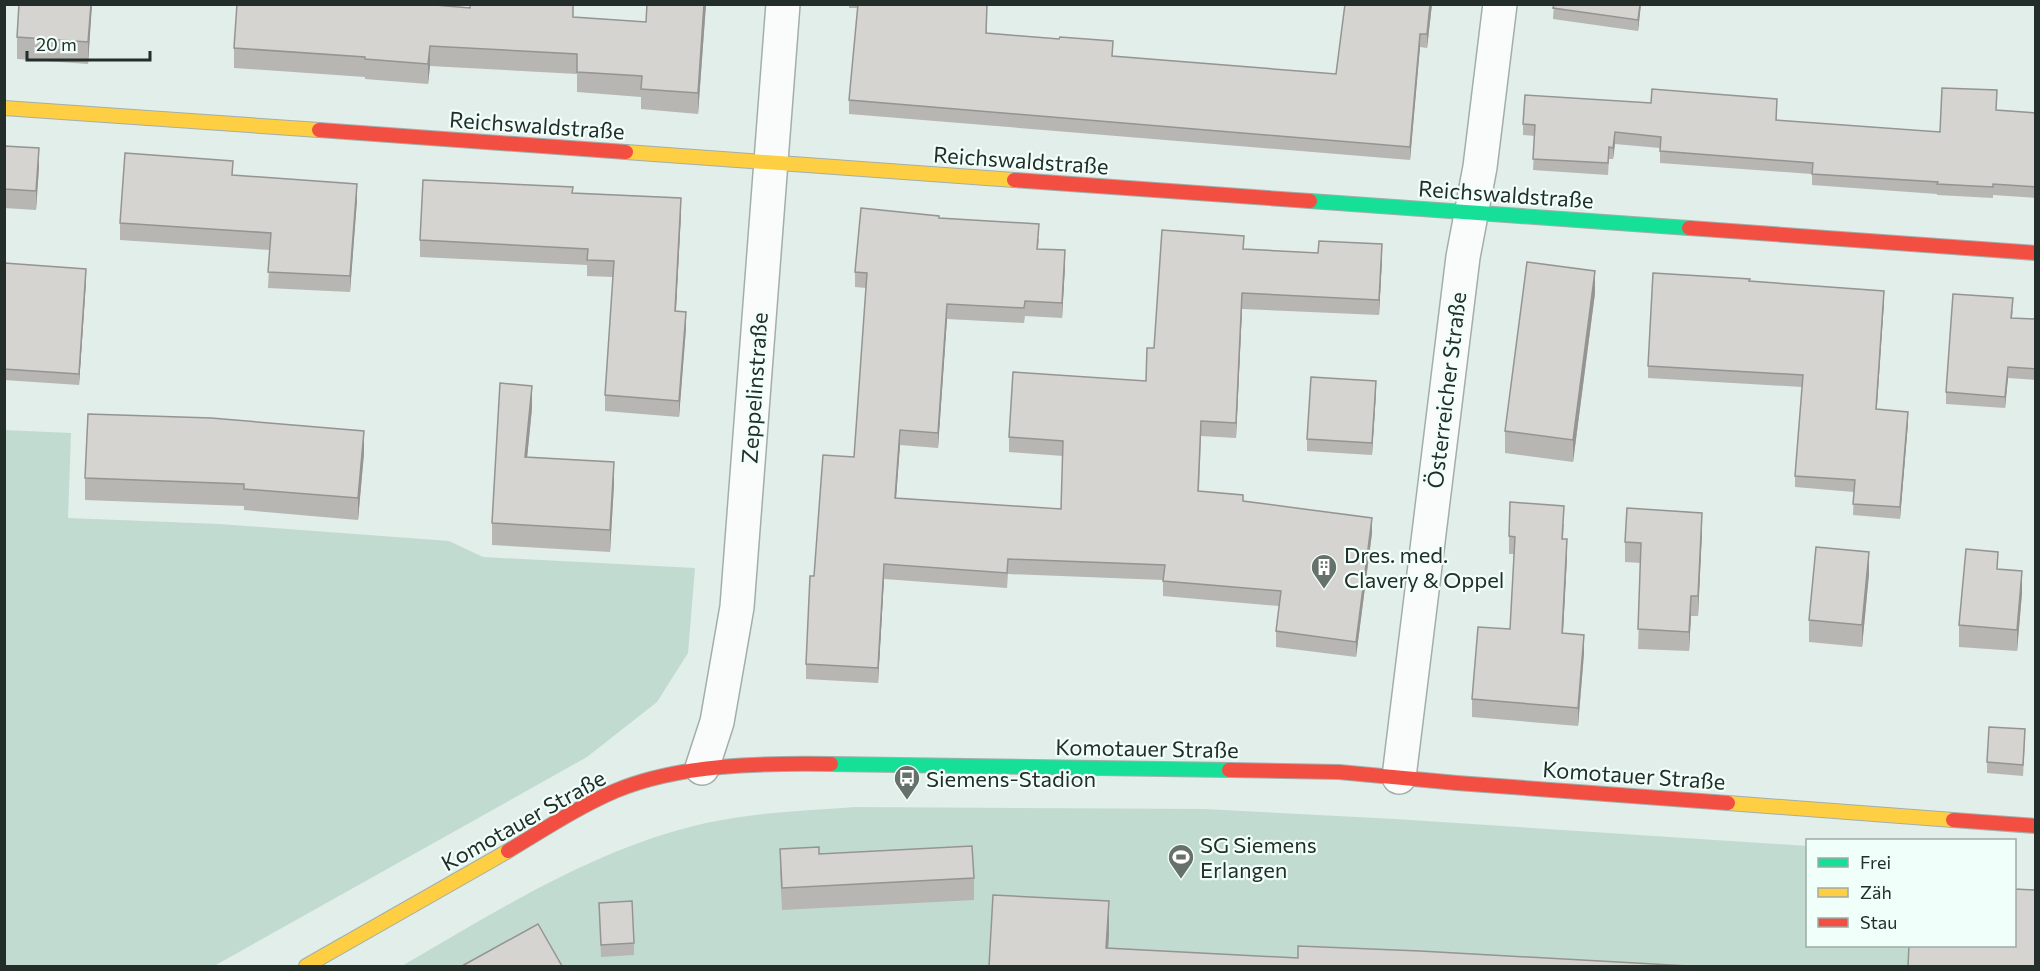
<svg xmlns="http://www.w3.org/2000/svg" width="2040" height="971" viewBox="0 0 2040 971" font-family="Commissioner,sans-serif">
<rect width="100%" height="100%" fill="#e1eee9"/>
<g fill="#c1dbd0">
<path d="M 4,430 L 71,433 L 68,518 L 219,524 L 449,541 L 483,557 L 695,568 L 688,653 L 657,702 L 587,757 L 214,966 L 5,966 Z"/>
<path d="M 855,807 L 1203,809 L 1395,819 L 1807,846 L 1808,946 L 1911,946 L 1909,966 L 402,966 C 499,910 595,848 706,823 C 755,812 805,811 855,807 Z"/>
</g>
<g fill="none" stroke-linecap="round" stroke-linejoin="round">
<g stroke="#a3aeaa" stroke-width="36">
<g id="street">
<path d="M 702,768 L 717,722 L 737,607 L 783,4"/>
<path d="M 1399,777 L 1463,257 L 1480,167 L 1500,4"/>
</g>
</g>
<g stroke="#a3aeaa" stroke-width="16">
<g id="fast">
<path d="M 1310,201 L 1689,228"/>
<path d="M 831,764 L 1229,770"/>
</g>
</g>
<g stroke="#a3aeaa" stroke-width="16">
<g id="slow">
<path d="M 4,108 L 319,130"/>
<path d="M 626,152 L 1014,180"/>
<path d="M 1728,803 L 1953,820"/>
<path d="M 306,966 L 508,851"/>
</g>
</g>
<g stroke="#a3aeaa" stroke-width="16">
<g id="jam">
<path d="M 319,130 L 626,152"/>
<path d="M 1014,180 L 1310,201"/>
<path d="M 1689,228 L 2036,253"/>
<path d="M 1229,770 L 1339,772 L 1457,783 L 1728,803"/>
<path d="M 1953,820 L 2036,826"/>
<path d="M 508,851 C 543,830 578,807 615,791 C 679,764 762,763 831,764"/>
</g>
</g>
<use href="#street" stroke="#fafcfc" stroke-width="33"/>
<use href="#fast" stroke="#16e098" stroke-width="14"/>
<use href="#slow" stroke="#ffcf43" stroke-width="14"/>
<use href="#jam" stroke="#f24e42" stroke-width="14"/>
</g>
<g fill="#b7b6b3">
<path d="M 92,4 L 88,64 L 17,59 L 17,37 Z"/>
<path d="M 647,4 L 706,4 L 698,114 L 641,109 L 641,97 L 577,92 L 577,74 L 430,66 L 428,84 L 365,79 L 365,77 L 234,68 L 234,48 L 574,17 L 646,22 Z"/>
<path d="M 849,4 L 987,4 L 987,33 L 1113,57 L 1336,74 L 1345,4 L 1432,4 L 1427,48 L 1420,47 L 1410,160 L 849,114 L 849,100 L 858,8 L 849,8 Z"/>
<path d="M 1554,4 L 1641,4 L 1638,31 L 1553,19 Z"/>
<path d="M 1651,103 L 1777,110 L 1777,120 L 1940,132 L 1997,110 L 2036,113 L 2036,198 L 1993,195 L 1993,198 L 1937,195 L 1937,194 L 1812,185 L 1812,174 L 1660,163 L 1660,148 L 1615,144 L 1613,159 L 1609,159 L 1608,175 L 1533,170 L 1535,136 L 1523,135 L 1523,124 Z"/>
<path d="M 4,146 L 39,167 L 36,210 L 4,208 Z"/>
<path d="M 233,175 L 357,200 L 350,292 L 268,288 L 270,250 L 120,240 L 120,223 Z"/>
<path d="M 573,193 L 681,214 L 676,311 L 686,328 L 679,417 L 605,411 L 605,395 L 613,277 L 587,276 L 587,265 L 420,257 L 420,240 Z"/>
<path d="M 939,218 L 1039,239 L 1038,249 L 1065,266 L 1062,318 L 1025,316 L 1024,323 L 947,319 L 938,448 L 900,445 L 896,498 L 1061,509 L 1063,456 L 1009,452 L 1009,437 L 1146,381 L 1154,348 L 1244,249 L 1382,259 L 1379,315 L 1242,309 L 1236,438 L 1201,436 L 1199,491 L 1372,533 L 1356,657 L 1276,647 L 1276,631 L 1279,606 L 1163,596 L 1163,580 L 1008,574 L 1007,588 L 884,579 L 878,683 L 806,679 L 806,664 L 814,576 L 854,457 L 866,288 L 855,287 L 855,272 Z"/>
<path d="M 4,263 L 86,281 L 79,385 L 4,380 Z"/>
<path d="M 1749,281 L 1884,302 L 1876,409 L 1908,423 L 1900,519 L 1853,515 L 1854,492 L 1795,487 L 1795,476 L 1802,387 L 1648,378 L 1648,366 Z"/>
<path d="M 1595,293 L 1573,462 L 1505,453 L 1505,431 Z"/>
<path d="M 2013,310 L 2012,318 L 2036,319 L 2036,380 L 2008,378 L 2005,408 L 1946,404 L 1946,392 Z"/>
<path d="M 1376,392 L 1372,455 L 1307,451 L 1307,439 Z"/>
<path d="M 532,408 L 527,457 L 614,484 L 610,552 L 492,545 L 492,523 Z"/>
<path d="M 364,453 L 358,520 L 244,510 L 244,506 L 85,500 L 85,478 Z"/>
<path d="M 1564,524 L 1563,539 L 1567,557 L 1563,633 L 1584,653 L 1578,726 L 1472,717 L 1472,699 L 1510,629 L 1514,554 L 1509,554 L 1509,536 Z"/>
<path d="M 1702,532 L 1698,616 L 1691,616 L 1689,651 L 1638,649 L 1641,563 L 1625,562 L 1625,542 Z"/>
<path d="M 1998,569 L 2022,593 L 2017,651 L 1959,647 L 1959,625 Z"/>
<path d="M 1869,574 L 1862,647 L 1809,642 L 1809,620 Z"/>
<path d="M 2025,741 L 2023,776 L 1987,773 L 1987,762 Z"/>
<path d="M 780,849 L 974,878 L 974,900 L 782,910 L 780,871 Z"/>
<path d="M 599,903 L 634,943 L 634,955 L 601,957 Z"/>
</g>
<g fill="#959492">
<path d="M 91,4 L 92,4 L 88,64 L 88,42 Z"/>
<path d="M 704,4 L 706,4 L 698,114 L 698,93 Z"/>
<path d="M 1430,4 L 1432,4 L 1427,48 L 1427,34 Z"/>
<path d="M 1640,4 L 1641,4 L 1638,31 L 1638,20 Z"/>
<path d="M 1420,34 L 1420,47 L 1410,160 L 1410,147 Z"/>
<path d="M 430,46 L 430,66 L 428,84 L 428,64 Z"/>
<path d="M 1615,132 L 1615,144 L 1613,159 L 1613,148 Z"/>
<path d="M 39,148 L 39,167 L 36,210 L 36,191 Z"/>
<path d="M 357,184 L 357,200 L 350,292 L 350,276 Z"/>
<path d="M 681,198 L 681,214 L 675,328 L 675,311 Z"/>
<path d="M 1382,244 L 1382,259 L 1379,315 L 1379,300 Z"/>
<path d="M 1065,250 L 1065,266 L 1062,318 L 1062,303 Z"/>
<path d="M 86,269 L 86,281 L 79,385 L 79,374 Z"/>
<path d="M 1595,271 L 1595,293 L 1573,462 L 1573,440 Z"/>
<path d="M 1884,291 L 1884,302 L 1876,421 L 1876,409 Z"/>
<path d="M 1242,293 L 1242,309 L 1236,438 L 1236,423 Z"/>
<path d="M 947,304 L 947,319 L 938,448 L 938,433 Z"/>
<path d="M 686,312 L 686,328 L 679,417 L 679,401 Z"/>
<path d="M 2008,367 L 2008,378 L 2005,408 L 2005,397 Z"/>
<path d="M 1376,381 L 1376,392 L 1372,455 L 1372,443 Z"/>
<path d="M 532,386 L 532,408 L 525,479 L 525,457 Z"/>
<path d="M 1908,412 L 1908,423 L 1900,519 L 1900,507 Z"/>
<path d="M 900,430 L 900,445 L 895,513 L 895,498 Z"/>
<path d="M 364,431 L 364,453 L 358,520 L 358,498 Z"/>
<path d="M 614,462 L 614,484 L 610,552 L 610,530 Z"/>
<path d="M 1702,513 L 1702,532 L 1698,616 L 1698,596 Z"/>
<path d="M 1372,518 L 1372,533 L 1356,657 L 1356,642 Z"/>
<path d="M 1567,539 L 1567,557 L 1562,651 L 1562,633 Z"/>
<path d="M 1869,552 L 1869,574 L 1862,647 L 1862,625 Z"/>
<path d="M 884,564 L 884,579 L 878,683 L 878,668 Z"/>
<path d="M 2022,571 L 2022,593 L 2017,651 L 2017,630 Z"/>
<path d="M 1691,596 L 1691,616 L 1689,651 L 1689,632 Z"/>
<path d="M 1584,635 L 1584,653 L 1578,726 L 1578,708 Z"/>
<path d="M 1109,901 L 1109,935 L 1107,966 L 1106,948 Z"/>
</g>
<g fill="#d5d4d0" stroke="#959492" stroke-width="1.5">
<path d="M 19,4 L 91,4 L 88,42 L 17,37 Z"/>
<path d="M 237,4 L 423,4 L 470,8 L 470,4 L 573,4 L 573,17 L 646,22 L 647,4 L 704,4 L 698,93 L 641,89 L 642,76 L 577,72 L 577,54 L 430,46 L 428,64 L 365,59 L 365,57 L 234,48 Z"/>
<path d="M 858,4 L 987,4 L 986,33 L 1059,39 L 1060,37 L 1113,41 L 1112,56 L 1336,74 L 1345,4 L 1430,4 L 1427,34 L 1420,34 L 1410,147 L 849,100 Z"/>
<path d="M 1554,4 L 1640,4 L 1638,20 L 1553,8 Z"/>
<path d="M 1942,88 L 1997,90 L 1996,110 L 2036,113 L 2036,187 L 1993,184 L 1993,187 L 1937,184 L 1938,182 L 1812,174 L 1813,163 L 1660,151 L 1661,137 L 1615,132 L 1613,148 L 1609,147 L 1608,163 L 1533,159 L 1535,125 L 1523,124 L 1525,95 L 1651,103 L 1652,89 L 1777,99 L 1776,120 L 1940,132 Z"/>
<path d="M 4,146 L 39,148 L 36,191 L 4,189 Z"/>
<path d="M 125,153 L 233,161 L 232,175 L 357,184 L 350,276 L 268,272 L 271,233 L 120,223 Z"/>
<path d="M 423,180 L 573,187 L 572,193 L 681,198 L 675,311 L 686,312 L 679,401 L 605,395 L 614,261 L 587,260 L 588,249 L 420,240 Z"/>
<path d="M 861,208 L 939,216 L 939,218 L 1039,224 L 1037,249 L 1065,250 L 1062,303 L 1025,301 L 1024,308 L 947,304 L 938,433 L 900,430 L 895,498 L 1061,509 L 1063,441 L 1009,437 L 1013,372 L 1146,381 L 1147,348 L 1154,348 L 1162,230 L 1244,236 L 1243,249 L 1318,253 L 1319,241 L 1382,244 L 1379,300 L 1242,293 L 1236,423 L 1201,421 L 1198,491 L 1243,495 L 1243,501 L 1372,518 L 1356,642 L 1276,631 L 1281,591 L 1163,581 L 1165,565 L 1008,559 L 1007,573 L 884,564 L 878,668 L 806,664 L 810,576 L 814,576 L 823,455 L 854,457 L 867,273 L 855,272 Z"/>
<path d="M 1527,262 L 1595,271 L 1573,440 L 1505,431 Z"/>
<path d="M 4,263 L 86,269 L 79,374 L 4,369 Z"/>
<path d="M 1653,273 L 1750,279 L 1749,281 L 1884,291 L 1876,409 L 1908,412 L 1900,507 L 1853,504 L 1855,480 L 1795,476 L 1803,375 L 1648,366 Z"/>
<path d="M 1953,294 L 2013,298 L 2011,318 L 2036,319 L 2036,369 L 2008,367 L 2005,397 L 1946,392 Z"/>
<path d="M 1311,377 L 1376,381 L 1372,443 L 1307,439 Z"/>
<path d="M 500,383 L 532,386 L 525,457 L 614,462 L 610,530 L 492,523 Z"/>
<path d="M 88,414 L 211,418 L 364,431 L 358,498 L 244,489 L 244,484 L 85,478 Z"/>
<path d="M 1510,502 L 1564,506 L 1562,539 L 1567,539 L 1562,633 L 1584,635 L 1578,708 L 1472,699 L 1478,627 L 1510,629 L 1515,537 L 1509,536 Z"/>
<path d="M 1627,508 L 1702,513 L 1698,596 L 1691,596 L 1689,632 L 1638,629 L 1641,543 L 1625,542 Z"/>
<path d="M 1816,547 L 1869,552 L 1862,625 L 1809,620 Z"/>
<path d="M 1966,549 L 1998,552 L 1997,569 L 2022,571 L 2017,630 L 1959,625 Z"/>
<path d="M 1989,727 L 2025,729 L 2023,765 L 1987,762 Z"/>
<path d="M 972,846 L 974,878 L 782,888 L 780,849 L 819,847 L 819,854 Z"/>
<path d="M 2014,889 L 2036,890 L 2036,966 L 1908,966 L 1909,945 L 2014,945 Z"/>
<path d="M 993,895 L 1109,901 L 1106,948 L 1298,958 L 1298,946 L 1420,951 L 1689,966 L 989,966 Z"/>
<path d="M 632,901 L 634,943 L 601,945 L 599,903 Z"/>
<path d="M 538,924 L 562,966 L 462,966 Z"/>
</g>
<defs>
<g id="building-pin" transform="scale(1.35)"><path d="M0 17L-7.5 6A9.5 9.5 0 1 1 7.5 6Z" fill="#66716c" stroke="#f0fff9"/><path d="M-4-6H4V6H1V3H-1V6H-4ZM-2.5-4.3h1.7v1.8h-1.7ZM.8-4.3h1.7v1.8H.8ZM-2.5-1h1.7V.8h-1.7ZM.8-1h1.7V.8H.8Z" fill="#fff"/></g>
<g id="bus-pin" transform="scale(1.35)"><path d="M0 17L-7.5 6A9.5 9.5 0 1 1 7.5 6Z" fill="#66716c" stroke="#f0fff9"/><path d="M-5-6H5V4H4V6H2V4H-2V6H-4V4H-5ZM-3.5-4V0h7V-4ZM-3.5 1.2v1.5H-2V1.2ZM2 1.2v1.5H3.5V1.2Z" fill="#fff"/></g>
<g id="stadium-pin" transform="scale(1.35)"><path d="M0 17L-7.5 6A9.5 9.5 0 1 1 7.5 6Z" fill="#66716c" stroke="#f0fff9"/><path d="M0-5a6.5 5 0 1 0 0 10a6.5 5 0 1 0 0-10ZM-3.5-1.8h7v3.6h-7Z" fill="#fff"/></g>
</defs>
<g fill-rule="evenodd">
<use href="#building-pin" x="1324" y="567"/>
<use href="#bus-pin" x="907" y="778"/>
<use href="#stadium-pin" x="1181" y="857"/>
</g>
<g text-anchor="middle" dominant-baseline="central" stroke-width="4.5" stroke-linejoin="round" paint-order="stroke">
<g font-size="22" fill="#232d29" stroke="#f0fff9">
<text transform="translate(537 125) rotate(4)">Reichswaldstraße</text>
<text transform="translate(1021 160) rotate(4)">Reichswaldstraße</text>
<text transform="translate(1506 194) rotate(4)">Reichswaldstraße</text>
<text transform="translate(754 388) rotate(-86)">Zeppelinstraße</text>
<text transform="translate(1446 390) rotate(-83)">Österreicher Straße</text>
<text transform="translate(1147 748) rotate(1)">Komotauer Straße</text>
<text transform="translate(1634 775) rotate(4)">Komotauer Straße</text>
<text transform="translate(523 820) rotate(-29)">Komotauer Straße</text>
</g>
<g font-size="22" fill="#232d29" stroke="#f0fff9" text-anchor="start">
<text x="1344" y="554">Dres. med.<tspan x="1344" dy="25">Clavery &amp; Oppel</tspan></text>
<text x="926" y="778">Siemens-Stadion</text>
<text x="1200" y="844">SG Siemens<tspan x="1200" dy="25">Erlangen</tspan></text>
</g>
</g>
<rect width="2040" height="971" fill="none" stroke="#232d29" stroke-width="12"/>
<rect x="1806" y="839" width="210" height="108" fill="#f0fff9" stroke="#9eaba6" stroke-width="1.5"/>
<rect x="1818" y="858" width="30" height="9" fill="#16e098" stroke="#9eaba6" stroke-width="1.5"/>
<text x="1860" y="869" font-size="18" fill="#232d29">Frei</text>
<rect x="1818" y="888" width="30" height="9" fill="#ffcf43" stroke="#9eaba6" stroke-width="1.5"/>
<text x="1860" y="899" font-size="18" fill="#232d29">Zäh</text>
<rect x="1818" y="918" width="30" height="9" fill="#f24e42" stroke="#9eaba6" stroke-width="1.5"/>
<text x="1860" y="929" font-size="18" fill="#232d29">Stau</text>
<path d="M27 51v9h123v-9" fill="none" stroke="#232d29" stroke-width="3"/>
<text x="36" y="51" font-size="18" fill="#232d29" stroke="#f0fff9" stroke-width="4.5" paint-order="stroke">20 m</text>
</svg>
